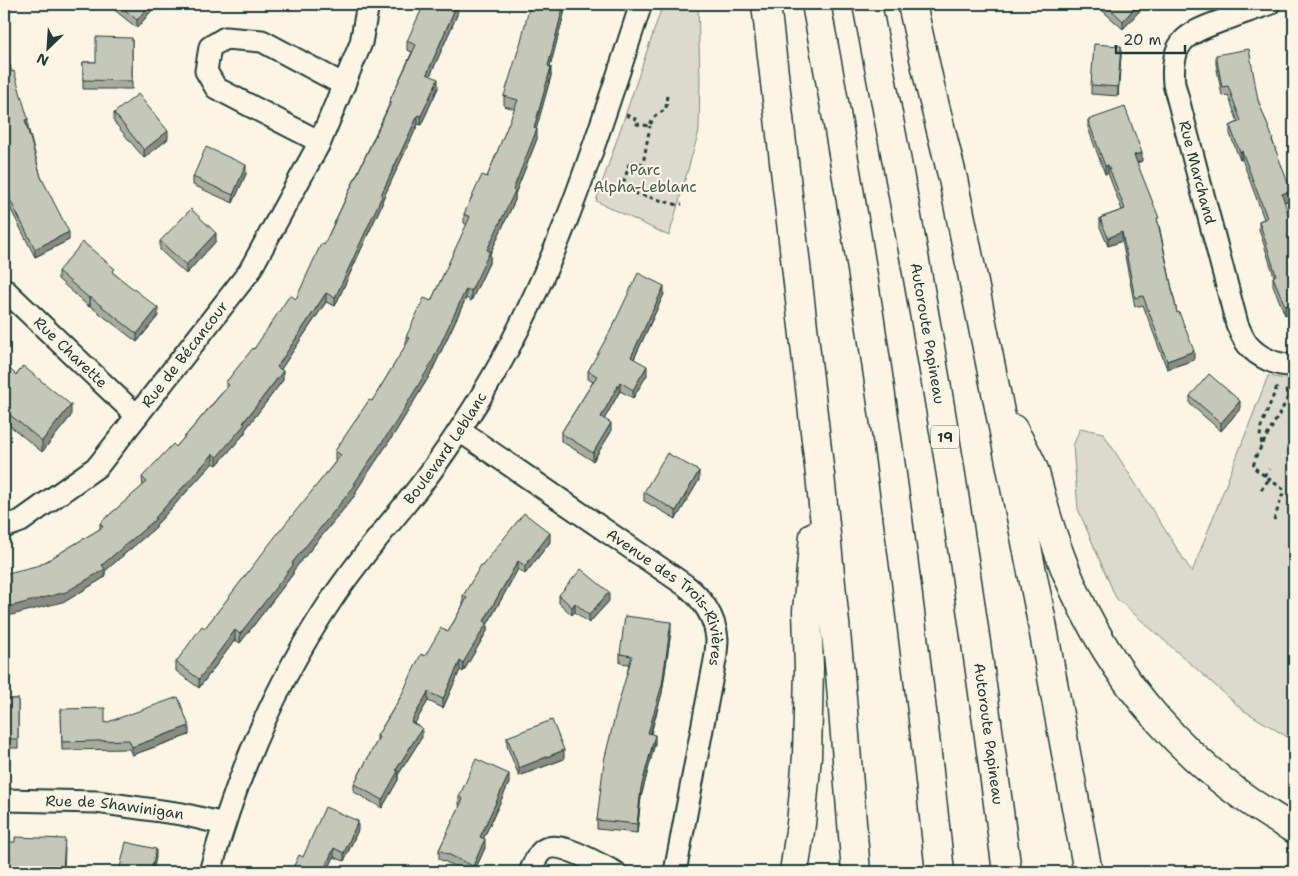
<svg xmlns="http://www.w3.org/2000/svg" width="1298" height="876" viewBox="0 0 1298 876" font-family="'Shantell Sans',sans-serif">
<rect width="100%" height="100%" fill="#fcf5e5"/>
<filter id="ink" filterUnits="userSpaceOnUse"><feTurbulence type="fractalNoise" baseFrequency=".02" numOctaves="2"/><feDisplacementMap in="SourceGraphic" scale="10" xChannelSelector="R" yChannelSelector="G"/><feConvolveMatrix kernelMatrix="1 2 1 2 8 2 1 2 1" color-interpolation-filters="sRGB"/></filter>
<g filter="url(#ink)">
<g fill="#dcdacc" stroke="#7e8c80">
<path d="M 663,4 L 698,4 L 700,79 L 699,131 L 669,236 L 596,201 Z"/>
<path d="M 1268,376 L 1286,379 L 1294,380 L 1294,741 L 1243,710 L 1116,598 L 1078,509 L 1073,446 L 1080,428 L 1103,433 L 1192,572 Z"/>
</g>
<g fill="none" stroke-linecap="round" stroke-linejoin="round">
<g stroke="#1f3d34" stroke-width="25">
<g id="minor">
<path id="s1" d="M 1269,4 C 1253,9 1237,15 1221,21 C 1185,34 1170,42 1174,84 L 1237,324 C 1240,331 1243,339 1248,345 C 1259,358 1278,366 1294,365"/>
<path d="M 320,142 L 216,88 L 206,71 L 210,47 L 225,38 L 262,41 L 344,85"/>
<path id="s2" d="M 4,289 L 137,416"/>
<path id="s3" d="M 460,431 L 685,585 C 702,598 715,617 717,639 C 717,644 716,650 716,655 L 675,872"/>
<path id="s4" d="M 4,527 L 21,521 L 98,466 L 249,272 L 320,142 L 361,43 L 368,4"/>
<path id="s5" d="M 4,800 L 97,802 L 182,814 L 224,824"/>
<path id="s6" d="M 210,872 C 237,774 277,680 334,596 C 359,559 388,526 416,491 C 439,462 460,430 480,398 C 555,276 597,139 641,4"/>
<path d="M 530,872 C 533,866 536,856 542,851 C 557,837 599,865 615,872"/>
</g>
</g>
<g stroke="#1f3d34" stroke-width="31">
<g id="motorway">
<path d="M 766,4 L 820,475 L 840,673 L 856,872"/>
<path d="M 816,4 C 871,291 909,581 940,872"/>
<path id="s7" d="M 867,4 C 896,154 924,305 948,456 C 970,595 989,733 1007,872"/>
<path d="M 912,4 L 931,90 L 953,179 L 998,402 L 1039,607 L 1088,872"/>
<path d="M 1013,429 C 1020,442 1029,456 1034,470 C 1037,480 1040,492 1043,503 C 1049,525 1057,548 1066,571 C 1111,681 1190,771 1294,829"/>
<path d="M 794,872 L 801,824 L 807,756 L 809,668 L 807,611 L 814,536"/>
</g>
</g>
<g stroke="#1f3d34" stroke-width="3" stroke-dasharray="4 4" stroke-linecap="butt">
<path d="M 626,115 L 638,120 L 637,124 L 650,126 C 653,117 657,113 666,110 L 667,92"/>
<path d="M 602,189 C 626,193 624,179 630,161 L 643,164 L 650,126"/>
<path d="M 619,189 L 678,205 L 682,204"/>
<path d="M 1262,444 L 1260,437 L 1261,427 L 1278,384"/>
<path d="M 1264,476 L 1269,469"/>
<path d="M 1261,490 L 1269,479"/>
<path d="M 1274,520 L 1284,490 L 1253,467 L 1256,456 L 1287,400 L 1286,387"/>
</g>
<use href="#minor" stroke="#fcf5e5" stroke-width="21"/>
<use href="#motorway" stroke="#fcf5e5" stroke-width="28"/>
</g>
<g fill="#a9ab9f" stroke="#1f3d34">
<path d="M 107,4 L 157,4 L 137,28 Z"/>
<path d="M 304,4 L 315,4 L 315,6 Z"/>
<path d="M 565,4 L 565,10 L 550,66 L 551,76 L 536,129 L 537,139 L 515,194 L 515,200 L 490,254 L 490,261 L 471,301 L 466,298 L 431,373 L 396,431 L 356,491 L 356,494 L 293,571 L 293,574 L 240,643 L 235,640 L 199,688 L 176,671 L 176,662 L 205,628 L 336,461 L 335,461 L 335,451 L 372,401 L 406,345 L 406,337 L 431,301 L 467,225 L 464,223 L 464,214 L 487,177 L 515,109 L 504,106 L 504,96 Z"/>
<path d="M 1095,4 L 1146,4 L 1123,29 Z"/>
<path d="M 457,15 L 430,76 L 438,88 L 421,125 L 418,124 L 382,201 L 382,204 L 335,306 L 326,302 L 281,369 L 283,380 L 245,430 L 245,433 L 217,465 L 213,463 L 156,525 L 156,527 L 105,571 L 105,577 L 66,601 L 40,565 L 100,529 L 100,523 L 143,486 L 142,477 L 176,447 L 226,388 L 226,382 L 296,299 L 324,245 L 389,105 L 389,102 L 412,52 L 407,50 L 407,41 Z"/>
<path d="M 132,38 L 132,89 L 83,89 L 83,62 L 96,62 Z"/>
<path d="M 4,47 L 28,127 L 41,177 L 69,240 L 35,257 L 4,196 Z"/>
<path d="M 1121,55 L 1118,96 L 1091,94 L 1091,85 Z"/>
<path d="M 1216,55 L 1258,100 L 1273,142 L 1291,200 L 1284,202 L 1294,232 L 1285,315 L 1273,285 L 1273,277 L 1274,276 L 1259,229 L 1259,221 L 1264,219 L 1242,159 L 1240,160 L 1230,134 L 1230,126 L 1238,122 L 1228,95 L 1222,96 L 1216,64 Z"/>
<path d="M 114,113 L 168,139 L 144,158 L 114,122 Z"/>
<path d="M 1088,120 L 1142,161 L 1137,163 L 1159,225 L 1177,313 L 1194,360 L 1167,369 L 1143,305 L 1135,307 L 1122,241 L 1108,246 L 1100,227 L 1100,218 L 1122,210 L 1108,173 L 1105,174 L 1088,128 Z"/>
<path d="M 246,174 L 233,203 L 193,185 L 193,177 Z"/>
<path d="M 160,241 L 216,241 L 186,274 L 160,250 Z"/>
<path d="M 58,271 L 115,274 L 158,316 L 137,342 L 90,306 L 89,307 L 58,279 Z"/>
<path d="M 664,294 L 634,359 L 647,375 L 633,398 L 620,391 L 604,419 L 611,432 L 593,461 L 561,441 L 561,433 L 593,382 L 588,379 L 588,371 Z"/>
<path d="M 4,363 L 16,375 L 71,416 L 42,452 L 4,421 Z"/>
<path d="M 1190,396 L 1240,409 L 1221,431 L 1190,404 Z"/>
<path d="M 699,480 L 676,519 L 644,501 L 644,492 Z"/>
<path d="M 550,542 L 525,574 L 518,569 L 487,625 L 487,631 L 463,672 L 460,670 L 443,708 L 428,701 L 414,724 L 422,737 L 398,775 L 398,780 L 382,808 L 354,792 L 354,784 L 377,741 L 377,736 L 425,656 L 448,632 L 463,605 L 463,596 L 482,566 Z"/>
<path d="M 559,595 L 609,601 L 589,623 L 575,612 L 572,615 L 559,603 Z"/>
<path d="M 671,631 L 662,693 L 651,734 L 655,743 L 641,797 L 637,833 L 597,829 L 597,820 L 629,664 L 620,663 L 620,654 Z"/>
<rect x="4" y="699" width="14" height="49"/>
<path d="M 61,709 L 105,723 L 189,735 L 132,755 L 129,749 L 62,750 Z"/>
<path d="M 507,737 L 564,759 L 519,776 L 507,746 Z"/>
<path d="M 509,783 L 483,839 L 485,848 L 474,872 L 468,872 L 439,859 L 439,850 L 460,806 L 459,805 L 459,797 Z"/>
<path d="M 358,830 L 344,861 L 334,857 L 327,872 L 303,857 Z"/>
<path d="M 4,842 L 65,848 L 64,872 L 4,872 Z"/>
</g>
<g fill="#8a8b82" stroke="#1f3d34">
<path d="M 150,4 L 157,4 L 137,28 L 137,20 Z"/>
<path d="M 457,4 L 459,4 L 457,15 L 427,83 L 427,74 Z"/>
<path d="M 564,4 L 565,4 L 565,10 L 548,75 L 548,66 Z"/>
<path d="M 1138,4 L 1146,4 L 1123,29 L 1123,21 Z"/>
<path d="M 1121,46 L 1121,55 L 1118,96 L 1118,87 Z"/>
<path d="M 551,67 L 551,76 L 534,137 L 534,128 Z"/>
<path d="M 438,79 L 438,88 L 421,125 L 421,116 Z"/>
<path d="M 418,115 L 418,124 L 382,201 L 382,204 L 335,306 L 335,298 L 381,195 Z"/>
<path d="M 28,119 L 28,127 L 25,128 L 25,120 Z"/>
<path d="M 537,129 L 537,139 L 515,194 L 515,200 L 490,254 L 490,261 L 471,301 L 471,291 L 487,250 Z"/>
<path d="M 168,131 L 168,139 L 144,158 L 144,150 Z"/>
<path d="M 1242,151 L 1242,159 L 1240,160 L 1240,152 Z"/>
<path d="M 1142,153 L 1142,161 L 1134,164 L 1134,155 Z"/>
<path d="M 246,165 L 246,174 L 233,203 L 233,195 Z"/>
<path d="M 1108,165 L 1108,173 L 1105,174 L 1105,166 Z"/>
<path d="M 1291,191 L 1291,200 L 1282,203 L 1282,194 Z"/>
<path d="M 69,232 L 69,240 L 35,257 L 35,249 Z"/>
<path d="M 1122,232 L 1122,241 L 1108,246 L 1108,238 Z"/>
<path d="M 216,233 L 216,241 L 186,274 L 186,265 Z"/>
<path d="M 664,286 L 664,294 L 631,365 L 631,357 Z"/>
<path d="M 466,289 L 466,298 L 431,373 L 396,431 L 356,491 L 356,494 L 293,571 L 293,574 L 240,643 L 240,634 L 292,563 Z"/>
<path d="M 326,293 L 326,302 L 277,375 L 277,367 Z"/>
<path d="M 90,297 L 90,306 L 89,307 L 89,298 Z"/>
<path d="M 1294,303 L 1294,311 L 1285,315 L 1285,306 Z"/>
<path d="M 158,308 L 158,316 L 137,342 L 137,334 Z"/>
<path d="M 1194,351 L 1194,360 L 1167,369 L 1167,361 Z"/>
<path d="M 647,366 L 647,375 L 633,398 L 633,390 Z"/>
<path d="M 283,371 L 283,380 L 245,430 L 245,433 L 217,465 L 217,457 Z"/>
<path d="M 620,382 L 620,391 L 601,425 L 601,417 Z"/>
<path d="M 1240,401 L 1240,409 L 1221,431 L 1221,423 Z"/>
<path d="M 71,405 L 71,416 L 42,452 L 42,441 Z"/>
<path d="M 611,423 L 611,432 L 593,461 L 593,453 Z"/>
<path d="M 213,454 L 213,463 L 156,525 L 156,527 L 105,571 L 105,577 L 66,601 L 4,617 L 4,608 L 102,565 L 155,518 Z"/>
<path d="M 699,471 L 699,480 L 676,519 L 676,511 Z"/>
<path d="M 550,533 L 550,542 L 525,574 L 525,566 Z"/>
<path d="M 518,561 L 518,569 L 487,625 L 487,631 L 463,672 L 463,663 L 484,621 Z"/>
<path d="M 609,592 L 609,601 L 589,623 L 589,615 Z"/>
<path d="M 575,603 L 575,612 L 572,615 L 572,607 Z"/>
<path d="M 671,622 L 671,631 L 662,693 L 648,741 L 648,733 Z"/>
<path d="M 235,630 L 235,640 L 199,688 L 199,679 Z"/>
<path d="M 460,661 L 460,670 L 443,708 L 443,699 Z"/>
<path d="M 428,692 L 428,701 L 411,730 L 411,722 Z"/>
<path d="M 189,726 L 189,735 L 132,755 L 132,747 Z"/>
<path d="M 422,728 L 422,737 L 398,775 L 398,780 L 382,808 L 382,800 L 396,770 Z"/>
<path d="M 655,735 L 655,743 L 641,797 L 637,833 L 637,824 L 641,788 Z"/>
<path d="M 564,750 L 564,759 L 519,776 L 519,768 Z"/>
<path d="M 509,774 L 509,783 L 480,846 L 480,837 Z"/>
<path d="M 358,821 L 358,830 L 344,861 L 344,853 Z"/>
<path d="M 485,839 L 485,848 L 474,872 L 473,872 L 473,866 Z"/>
<path d="M 334,848 L 334,857 L 327,872 L 323,872 Z"/>
<path d="M 156,849 L 156,858 L 153,872 L 151,872 Z"/>
</g>
<g fill="#c5c7b9" stroke="#1f3d34">
<path d="M 118,4 L 150,4 L 137,20 Z"/>
<path d="M 424,4 L 457,4 L 427,74 L 438,79 L 421,116 L 418,115 L 381,195 L 382,196 L 335,298 L 326,293 L 277,367 L 283,371 L 243,423 L 245,424 L 217,457 L 213,454 L 155,518 L 156,519 L 102,565 L 105,569 L 66,592 L 4,608 L 4,574 L 40,565 L 103,527 L 100,523 L 147,482 L 142,477 L 173,444 L 176,447 L 229,385 L 226,382 L 253,348 L 254,349 L 290,295 L 296,299 L 321,244 L 324,245 L 391,102 L 389,102 L 416,45 L 407,41 Z"/>
<path d="M 530,4 L 564,4 L 548,66 L 551,67 L 534,128 L 537,129 L 513,190 L 515,191 L 487,250 L 490,251 L 471,291 L 466,289 L 431,364 L 396,422 L 354,484 L 356,484 L 292,563 L 293,565 L 240,634 L 235,630 L 199,679 L 176,662 L 202,626 L 205,628 L 278,533 L 341,455 L 335,451 L 369,400 L 372,401 L 410,338 L 406,337 L 424,298 L 431,301 L 470,217 L 464,214 L 482,175 L 487,177 L 518,100 L 504,96 L 521,41 Z"/>
<path d="M 1105,4 L 1138,4 L 1123,21 Z"/>
<path d="M 96,37 L 132,38 L 132,81 L 83,80 L 83,62 L 96,62 Z"/>
<path d="M 1094,44 L 1121,46 L 1118,87 L 1091,85 Z"/>
<path d="M 4,47 L 12,72 L 14,71 L 28,119 L 25,120 L 41,177 L 69,232 L 35,249 L 4,188 Z"/>
<path d="M 1249,49 L 1258,100 L 1273,139 L 1272,140 L 1291,191 L 1282,194 L 1294,232 L 1294,303 L 1285,306 L 1273,277 L 1276,275 L 1259,221 L 1267,218 L 1242,151 L 1240,152 L 1230,126 L 1241,121 L 1228,86 L 1222,87 L 1216,55 Z"/>
<path d="M 138,94 L 168,131 L 144,150 L 114,113 Z"/>
<path d="M 1125,107 L 1142,153 L 1134,155 L 1159,218 L 1157,218 L 1177,313 L 1179,312 L 1194,351 L 1167,361 L 1143,296 L 1135,298 L 1122,232 L 1108,238 L 1100,218 L 1125,209 L 1108,165 L 1105,166 L 1088,120 Z"/>
<path d="M 206,147 L 246,165 L 233,195 L 193,177 Z"/>
<path d="M 191,209 L 216,233 L 186,265 L 160,241 Z"/>
<path d="M 83,242 L 115,269 L 112,272 L 158,308 L 137,334 L 90,297 L 89,298 L 58,271 Z"/>
<path d="M 638,273 L 664,286 L 631,357 L 647,366 L 633,390 L 620,382 L 601,417 L 611,423 L 593,453 L 561,433 L 597,376 L 588,371 L 613,326 Z"/>
<path d="M 4,363 L 16,375 L 23,366 L 71,405 L 42,441 L 4,410 Z"/>
<path d="M 1209,374 L 1240,401 L 1221,423 L 1190,396 Z"/>
<path d="M 667,453 L 699,471 L 676,511 L 644,492 Z"/>
<path d="M 524,513 L 550,533 L 525,566 L 518,561 L 484,621 L 487,623 L 463,663 L 460,661 L 443,699 L 428,692 L 411,722 L 422,728 L 396,770 L 398,771 L 382,800 L 354,784 L 379,737 L 377,736 L 400,698 L 421,654 L 425,656 L 441,628 L 448,632 L 467,598 L 463,596 L 481,565 L 482,566 Z"/>
<path d="M 581,569 L 609,592 L 589,615 L 575,603 L 572,607 L 559,595 Z"/>
<path d="M 625,616 L 671,622 L 662,685 L 648,733 L 655,735 L 641,788 L 637,824 L 597,820 L 604,761 L 617,708 L 632,656 L 620,654 Z"/>
<path d="M 178,697 L 189,726 L 132,747 L 129,740 L 62,742 L 61,709 L 105,708 L 105,723 Z"/>
<rect x="4" y="699" width="14" height="40"/>
<path d="M 552,720 L 564,750 L 519,768 L 507,737 Z"/>
<path d="M 476,759 L 509,774 L 480,837 L 485,839 L 473,866 L 439,850 L 463,799 L 459,797 Z"/>
<path d="M 325,807 L 358,821 L 344,853 L 334,848 L 323,872 L 291,872 L 299,855 L 303,857 Z"/>
<path d="M 15,837 L 65,839 L 63,871 L 4,868 L 4,842 L 15,842 Z"/>
<path d="M 126,842 L 156,849 L 151,872 L 119,872 Z"/>
</g>
</g>
<g text-anchor="middle" dominant-baseline="central" stroke-width="4.5" stroke-linejoin="round" paint-order="stroke">
<rect fill="#fcf5e5" stroke="#617469" stroke-width="1" x="931" y="425.5" width="28" height="23" rx="4"/>
<g font-size="14" font-weight="bold" fill="#1f3d34">
<text x="945" y="437">19</text>
</g>
<g font-size="15" fill="#455c52" stroke="#fcf5e5">
<text x="645" y="170">Parc<tspan x="645" dy="17">Alpha-Leblanc</tspan></text>
</g>
<g font-size="15" fill="#1f3d34" stroke="#fcf5e5">
<text stroke="none"><textPath href="#s1" startOffset="231">Rue Marchand</textPath></text>
<text stroke="none"><textPath href="#s7" startOffset="335">Autoroute Papineau</textPath></text>
<text stroke="none"><textPath href="#s2" startOffset="92">Rue Charette</textPath></text>
<text stroke="none"><textPath href="#s4" startOffset="254">Rue de Bécancour</textPath></text>
<text stroke="none"><textPath href="#s6" startOffset="489">Boulevard Leblanc</textPath></text>
<text stroke="none"><textPath href="#s3" startOffset="272">Avenue des Trois-Rivières</textPath></text>
<text stroke="none"><textPath href="#s7" startOffset="740">Autoroute Papineau</textPath></text>
<text stroke="none"><textPath href="#s5" startOffset="111">Rue de Shawinigan</textPath></text>
</g>
</g>
<rect width="1298" height="876" fill="none" stroke="#fcf5e5" stroke-width="20"/>
<rect x="10" y="10" width="1278" height="856" fill="none" stroke="#1f3d34" stroke-width="2" filter="url(#ink)"/>
<g transform="translate(48 48) rotate(205)" stroke="#fcf5e5" stroke-width="4" paint-order="stroke">
<path d="M0-4L9 19L0 12L-9 19Z" fill="#1f3d34"/>
<text y="-8" font-size="14" font-weight="bold" text-anchor="middle" fill="#1f3d34">N</text>
</g>
<path d="M1116 45v8h69v-8" fill="none" stroke="#1f3d34" stroke-width="2.5"/>
<text x="1123" y="45" font-size="15" fill="#1f3d34" stroke="#fcf5e5" stroke-width="4" paint-order="stroke">20 m</text>
</svg>
